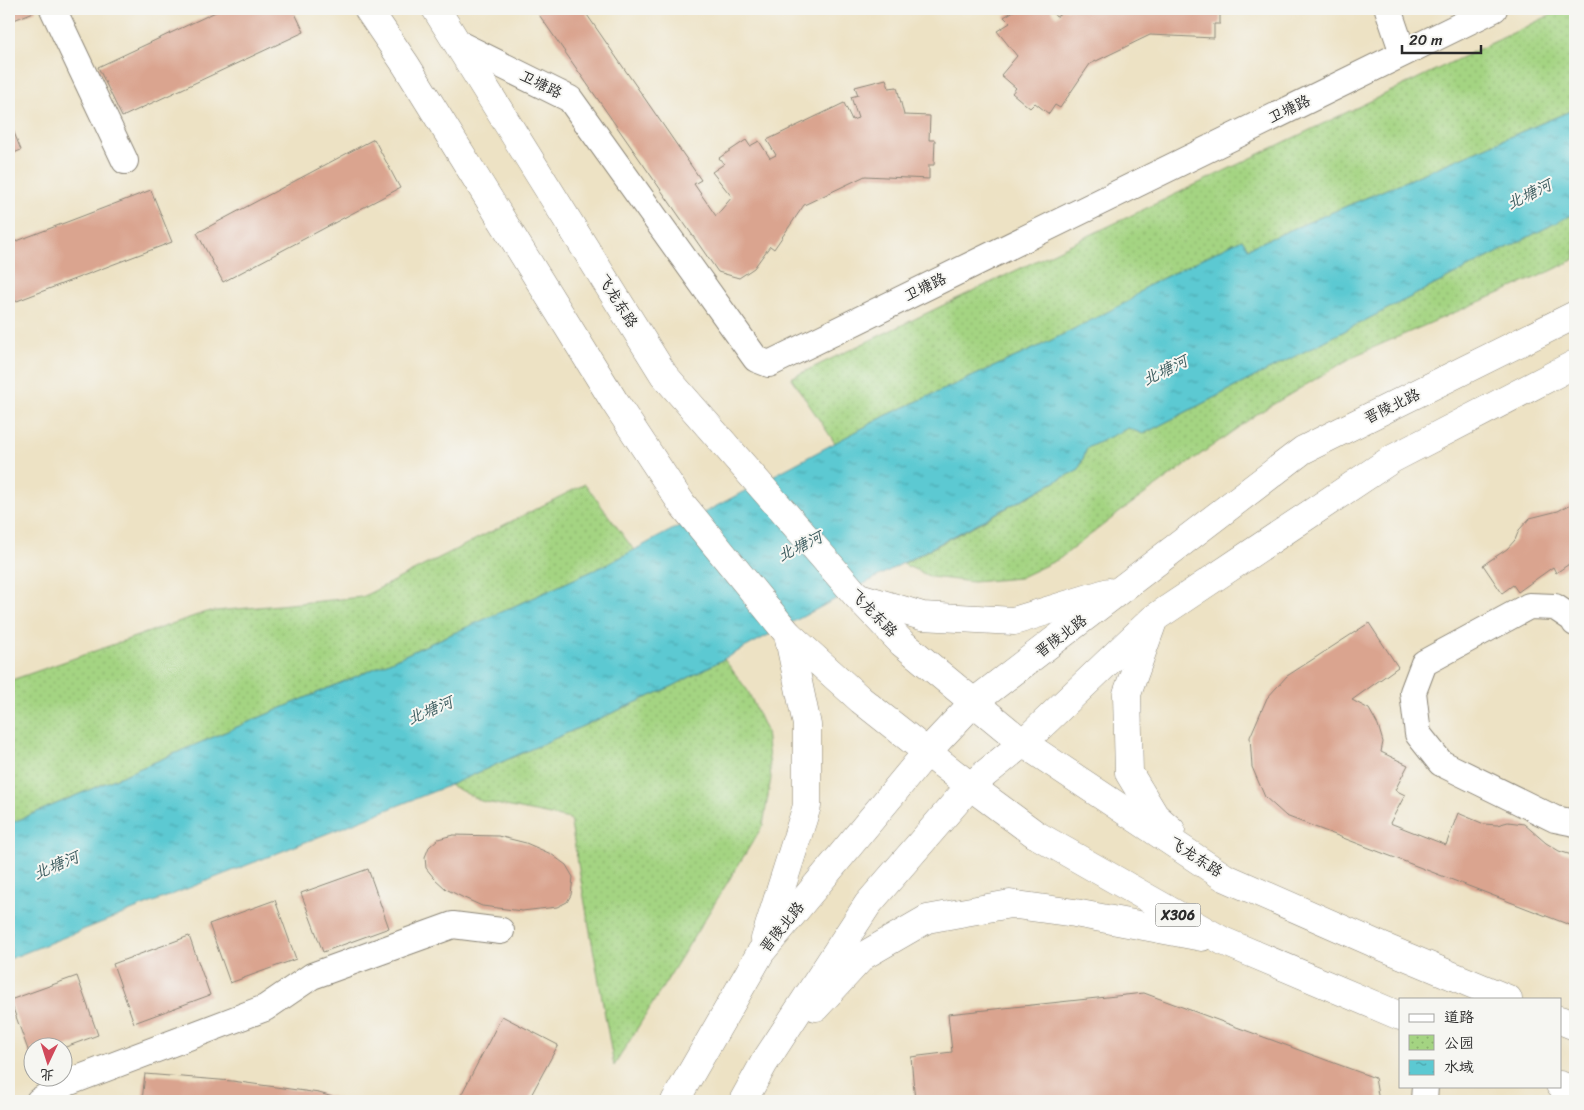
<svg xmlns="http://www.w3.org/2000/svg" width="1584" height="1110" viewBox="0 0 1584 1110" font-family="Sriracha,'LXGW WenKai TC',sans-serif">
<defs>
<pattern id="park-dots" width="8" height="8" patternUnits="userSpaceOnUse" patternTransform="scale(1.25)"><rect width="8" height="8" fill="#a4d482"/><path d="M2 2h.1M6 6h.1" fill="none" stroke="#8db670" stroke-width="1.8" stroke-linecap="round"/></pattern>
<pattern id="water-ripples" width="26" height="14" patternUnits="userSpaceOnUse" patternTransform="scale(1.25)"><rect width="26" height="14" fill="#5cc9d2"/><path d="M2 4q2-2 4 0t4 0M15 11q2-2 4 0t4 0" fill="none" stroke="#4ca3ab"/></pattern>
</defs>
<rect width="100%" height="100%" fill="#f6f6f2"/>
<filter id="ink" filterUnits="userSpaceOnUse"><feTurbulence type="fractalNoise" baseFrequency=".02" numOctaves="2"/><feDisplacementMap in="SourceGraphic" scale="10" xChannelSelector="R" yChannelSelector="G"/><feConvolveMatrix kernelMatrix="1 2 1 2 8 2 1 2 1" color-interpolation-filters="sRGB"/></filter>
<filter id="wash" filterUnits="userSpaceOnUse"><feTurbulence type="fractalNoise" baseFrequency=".0096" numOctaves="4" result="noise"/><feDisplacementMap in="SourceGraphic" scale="20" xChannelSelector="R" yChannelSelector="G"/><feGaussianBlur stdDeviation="1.12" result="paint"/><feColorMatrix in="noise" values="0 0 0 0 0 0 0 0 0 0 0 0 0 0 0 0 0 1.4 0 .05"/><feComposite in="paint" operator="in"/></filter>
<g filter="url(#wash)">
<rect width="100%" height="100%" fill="#ede2c4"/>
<g fill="url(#park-dots)" stroke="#688056">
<path d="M 1563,9 L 1575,9 L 1575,109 L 1248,248 L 1242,239 L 1147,286 L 1129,301 L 1042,345 L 887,415 L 835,443 L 791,378 Z"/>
<path d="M 1575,213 L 1575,259 L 1551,271 L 1356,355 L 1257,414 L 1124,509 L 1059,559 L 1019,578 L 973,582 L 931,577 L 903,564 L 1079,469 L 1087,448 L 1128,428 L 1143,434 Z"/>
<path d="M 585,484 L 634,550 L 608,564 L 378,667 L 9,824 L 9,681 L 206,612 L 362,597 Z"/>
<path d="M 724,659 L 748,691 L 766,731 L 771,778 L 763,825 L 614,1066 L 570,819 L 481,801 L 450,785 L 673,686 Z"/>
</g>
<path fill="url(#water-ripples)" stroke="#447a7e" d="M 1575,109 L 1575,213 L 1143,434 L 1128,428 L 1087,448 L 1079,469 L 673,686 L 450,785 L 9,959 L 9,824 L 378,667 L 608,564 L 887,415 L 1042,345 L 1129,301 L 1147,286 L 1242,239 L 1248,248 Z"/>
<g id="blocks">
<g fill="#daa48f">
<path d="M 9,9 L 35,9 L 36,11 L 9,22 Z"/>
<path d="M 222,9 L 293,9 L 304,32 L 122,117 L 98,67 Z"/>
<path d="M 535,9 L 583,9 L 701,180 L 694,184 L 716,216 L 732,197 L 712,172 L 724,164 L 719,158 L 746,140 L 750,146 L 759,141 L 770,158 L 776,155 L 767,140 L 844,103 L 852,120 L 858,118 L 851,97 L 858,95 L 855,87 L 886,79 L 889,88 L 897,87 L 904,115 L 930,116 L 929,140 L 935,140 L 934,165 L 929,165 L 929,179 L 865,176 L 804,205 L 774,249 L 770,246 L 754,268 L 739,278 L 718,272 Z"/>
<path d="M 1017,9 L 1050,9 L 1056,17 L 1061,14 L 1058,9 L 1220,9 L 1220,24 L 1214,24 L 1214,38 L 1150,35 L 1090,64 L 1060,108 L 1055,105 L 1049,114 L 1035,103 L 1030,108 L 1012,93 L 1016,88 L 1001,75 L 1017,56 L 997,31 L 1010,23 L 1004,17 Z"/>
<path d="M 9,120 L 21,150 L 9,155 Z"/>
<path d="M 374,139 L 400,188 L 223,282 L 197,233 Z"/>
<path d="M 151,190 L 172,242 L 9,304 L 9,244 Z"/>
<path d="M 1575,502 L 1575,560 L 1556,573 L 1553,567 L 1518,592 L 1513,585 L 1502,593 L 1483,565 L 1507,549 L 1515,540 L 1519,530 L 1530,518 L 1558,511 Z"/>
<path d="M 1369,623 L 1398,667 L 1352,700 L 1369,709 L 1378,725 L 1383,742 L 1381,752 L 1408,765 L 1395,790 L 1405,795 L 1390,823 L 1446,845 L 1458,813 L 1484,824 L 1497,825 L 1508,822 L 1524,824 L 1546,843 L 1559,851 L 1575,856 L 1575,883 L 1574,887 L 1575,888 L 1575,927 L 1286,816 L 1265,797 L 1252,767 L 1250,737 L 1267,698 L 1287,676 Z"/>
<path d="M 453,835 L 498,836 L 526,843 L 551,854 L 566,865 L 573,877 L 571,895 L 567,902 L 557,907 L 522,911 L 482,906 L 462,897 L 446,889 L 434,878 L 426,868 L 425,857 L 429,847 L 438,839 Z"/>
<path d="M 368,869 L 389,928 L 323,952 L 301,893 Z"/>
<path d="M 275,900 L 296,959 L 230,983 L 209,924 Z"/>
<path d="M 189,936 L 210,995 L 134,1023 L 113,964 Z"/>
<path d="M 77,976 L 98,1035 L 63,1048 L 32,1048 L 32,1061 L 10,1000 Z"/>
<path d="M 1144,993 L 1375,1078 L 1379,1101 L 915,1101 L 911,1057 L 952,1052 L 948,1014 Z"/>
<path d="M 502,1016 L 558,1045 L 528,1101 L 458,1101 Z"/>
<path d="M 145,1074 L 232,1081 L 319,1093 L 346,1101 L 142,1101 Z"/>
</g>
</g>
</g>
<g filter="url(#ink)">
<use href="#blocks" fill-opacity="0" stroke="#8c8678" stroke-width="1"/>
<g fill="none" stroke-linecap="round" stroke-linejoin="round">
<g stroke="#8c8678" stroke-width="28">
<g id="minor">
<path d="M 53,9 L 125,161"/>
<path d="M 1388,9 L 1403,53"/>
<path d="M 457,43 L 570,99 L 756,359 L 769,364 L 1494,9"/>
<path d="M 1575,623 L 1573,619 L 1555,607 L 1529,606 L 1424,663 L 1413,692 L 1418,734 L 1441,763 L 1555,819 L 1575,823"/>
<path d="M 39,1101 L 67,1083 L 265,1008 L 312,976 L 453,925 L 501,931"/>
<path d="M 1424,1101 L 1425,1086"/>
</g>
</g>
<g stroke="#8c8678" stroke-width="29">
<g id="major">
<path d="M 368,9 L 406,65 L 614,401 L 682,504 L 788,634 L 861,700 L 970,786 L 1035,834 L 1223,941 L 1400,1016"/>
<path d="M 436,9 L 664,375 L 857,596 L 902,643 L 1023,743 L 1224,877 L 1381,946 L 1508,999"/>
<path d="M 859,597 L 922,616 L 1014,621 L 1109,592"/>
<path d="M 1152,624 L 1127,694 L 1129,773 L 1155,816 L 1171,830"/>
<path d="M 765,939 L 807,806 L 807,725 L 788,634"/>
<path d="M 816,1007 L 863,956 L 927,919 L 1010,904 L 1075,913 L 1202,937"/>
<path d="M 1560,1020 L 1575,1026"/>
<path d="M 1560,1085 L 1575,1091"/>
<path d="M 675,1101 L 761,952 L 927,752 L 974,702 L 1303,450 L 1575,315"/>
<path d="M 743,1101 L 764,1063 L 868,904 L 970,786 L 1023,743 L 1153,619 L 1392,459 L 1575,364"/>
</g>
</g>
<use href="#minor" stroke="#fff" stroke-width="26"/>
<use href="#major" stroke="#fff" stroke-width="28"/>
</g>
</g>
<g text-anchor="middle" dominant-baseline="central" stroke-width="4" stroke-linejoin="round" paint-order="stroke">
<rect fill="#f6f6f2" stroke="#686867" stroke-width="1" x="1155.5" y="903.5" width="45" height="23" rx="4"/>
<g font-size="14" font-weight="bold" fill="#2b2b2b">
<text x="1178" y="915">X306</text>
</g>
<g font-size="15" fill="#2b2b2b" stroke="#f6f6f2">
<text transform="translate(541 84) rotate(26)">卫塘路</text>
<text transform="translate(1289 109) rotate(-26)">卫塘路</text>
<text transform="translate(925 287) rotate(-26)">卫塘路</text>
<text transform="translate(618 301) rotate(58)">飞龙东路</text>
<text transform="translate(1392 406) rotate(-26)">晋陵北路</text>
<text transform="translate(874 613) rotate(46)">飞龙东路</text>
<text transform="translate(1061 636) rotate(-37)">晋陵北路</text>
<text transform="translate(1196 857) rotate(33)">飞龙东路</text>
<text transform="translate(782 927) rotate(-51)">晋陵北路</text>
</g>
<g font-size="16" font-style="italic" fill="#3a5a5d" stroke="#f6f6f2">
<text transform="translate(1529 194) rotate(-26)">北塘河</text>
<text transform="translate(1165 370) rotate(-26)">北塘河</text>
<text transform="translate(800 546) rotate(-26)">北塘河</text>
<text transform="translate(430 710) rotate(-23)">北塘河</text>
<text transform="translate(56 865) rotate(-23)">北塘河</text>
</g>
</g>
<rect width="1584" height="1110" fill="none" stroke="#f6f6f2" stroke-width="30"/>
<rect x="1399" y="998" width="162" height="90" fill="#f6f6f2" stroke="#a5a5a2"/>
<rect x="1409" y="1014" width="25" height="8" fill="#ffffff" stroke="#a5a5a2"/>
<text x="1444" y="1022" font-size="15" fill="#2b2b2b">道路</text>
<rect x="1409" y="1035" width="25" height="15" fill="url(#park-dots)" stroke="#a5a5a2"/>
<text x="1444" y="1048" font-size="15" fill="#2b2b2b">公园</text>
<rect x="1409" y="1060" width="25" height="15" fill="url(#water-ripples)" stroke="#a5a5a2"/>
<text x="1444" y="1072" font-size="15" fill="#2b2b2b">水域</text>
<g transform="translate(48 1062) rotate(184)"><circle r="24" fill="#f6f6f2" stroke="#a5a5a2"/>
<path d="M0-4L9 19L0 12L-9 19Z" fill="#d1495b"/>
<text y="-8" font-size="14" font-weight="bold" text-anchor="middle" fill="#2b2b2b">北</text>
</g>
<path d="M1402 45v8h79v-8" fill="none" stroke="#2b2b2b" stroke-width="2.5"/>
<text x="1409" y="45" font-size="15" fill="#2b2b2b" stroke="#f6f6f2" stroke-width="4" paint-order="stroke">20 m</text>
</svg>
